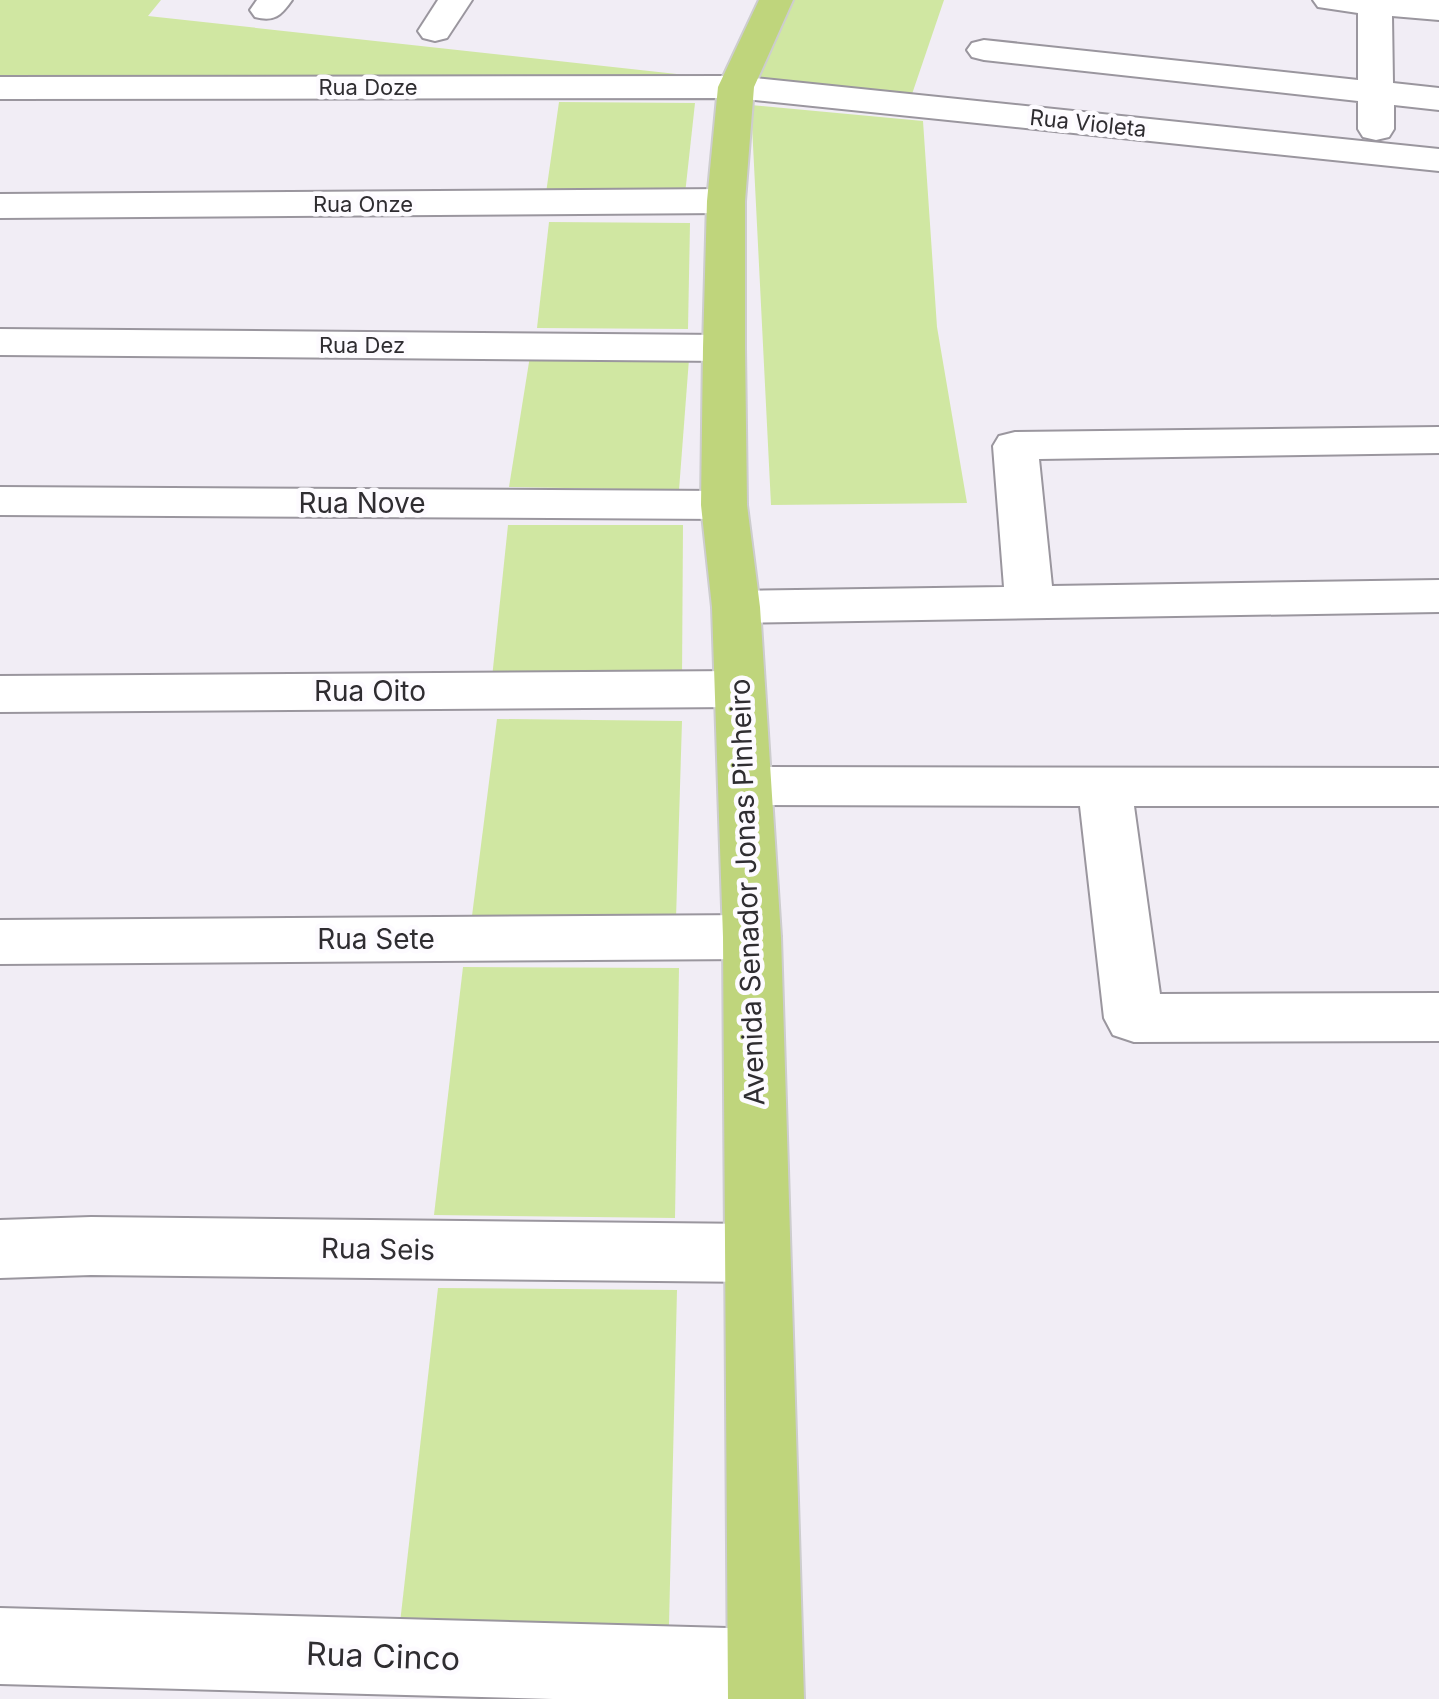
<svg xmlns="http://www.w3.org/2000/svg" width="1439" height="1699" viewBox="0 0 1439 1699" font-family="Inter,sans-serif">
<rect width="100%" height="100%" fill="#f1edf5"/>
<g fill="#d0e7a2">
<path d="M 0,0 L 161,0 L 148,16 L 704,77 L 0,82 Z"/>
<path d="M 794,0 L 944,0 L 911,97 L 757,83 Z"/>
<path d="M 559,102 L 695,103 L 685,194 L 546,193 Z"/>
<path d="M 751,105 L 923,121 L 937,327 L 967,503 L 771,505 Z"/>
<path d="M 549,222 L 690,223 L 688,329 L 537,328 Z"/>
<path d="M 530,356 L 689,359 L 679,490 L 509,487 Z"/>
<path d="M 508,525 L 683,525 L 682,678 L 492,678 Z"/>
<path d="M 497,719 L 682,721 L 676,919 L 472,916 Z"/>
<path d="M 463,967 L 679,968 L 675,1218 L 434,1215 Z"/>
<path d="M 438,1288 L 677,1290 L 669,1625 L 400,1623 Z"/>
</g>
<g fill="none" stroke-linecap="round" stroke-linejoin="round">
<g stroke="#9a969e" stroke-width="4">
<g id="minor">
<path d="M 257,0 L 292,0 C 281,16 274,22 255,17 L 250,10 Z"/>
<path d="M 438,0 L 472,0 L 447,38 L 435,41 L 423,38 L 418,31 Z"/>
<path d="M 1313,0 L 1439,0 L 1439,20 L 1392,16 L 1393,83 L 1439,88 L 1439,110 L 1394,105 L 1394,129 L 1389,137 L 1376,140 L 1363,137 L 1358,129 L 1358,101 L 984,60 L 972,57 L 967,50 L 972,43 L 984,40 L 1358,80 L 1358,13 L 1318,7 Z"/>
<path d="M 736,76 L 1439,149 L 1439,171 L 736,98 L 0,99 L 0,77 Z"/>
<path d="M 726,189 L 740,193 L 745,201 L 740,209 L 726,213 L 0,218 L 0,194 Z"/>
<path d="M 0,329 L 724,335 L 739,339 L 745,348 L 739,357 L 724,361 L 0,355 Z"/>
<path d="M 1439,427 L 1439,453 L 1039,459 L 1052,586 L 1439,580 L 1439,612 L 736,623 L 719,618 L 712,607 L 719,596 L 736,591 L 1004,587 L 993,446 L 999,436 L 1015,432 Z"/>
<path d="M 0,487 L 724,491 L 740,495 L 747,505 L 740,515 L 724,519 L 0,515 Z"/>
<path d="M 740,671 L 758,677 L 765,689 L 758,701 L 740,707 L 0,712 L 0,676 Z"/>
<path d="M 747,767 L 1439,768 L 1439,806 L 1134,806 L 1160,994 L 1439,993 L 1439,1041 L 1134,1042 L 1113,1035 L 1104,1018 L 1080,806 L 747,805 L 728,800 L 720,786 L 728,772 Z"/>
<path d="M 752,915 L 772,921 L 781,937 L 772,953 L 752,959 L 0,964 L 0,920 Z"/>
<path d="M 91,1217 L 757,1224 L 780,1233 L 790,1253 L 780,1273 L 757,1282 L 91,1275 L 0,1278 L 0,1220 Z"/>
<path d="M 0,1608 L 765,1629 L 792,1640 L 803,1667 L 792,1694 L 779,1699 L 553,1699 L 0,1684 Z"/>
</g>
</g>
<g stroke="#cdcdce" stroke-width="4">
<path id="major" d="M 759,0 L 793,0 L 754,87 L 745,201 L 745,348 L 747,505 L 760,607 L 781,937 L 804,1699 L 728,1699 L 723,937 L 712,607 L 701,505 L 703,348 L 707,201 L 718,87 Z"/>
</g>
<use href="#minor" fill="#fff" fill-rule="evenodd"/>
<use href="#major" fill="#bfd57c" fill-rule="evenodd"/>
</g>
<g text-anchor="middle" dominant-baseline="central" stroke-width="9" stroke-linejoin="round" paint-order="stroke">
<g font-size="22" fill="#2f2d31" stroke="#fdfbff">
<text x="368" y="87">Rua Doze</text>
<text transform="translate(1088 123) rotate(6)">Rua Violeta</text>
<text x="363" y="204">Rua Onze</text>
<text x="362" y="345">Rua Dez</text>
</g>
<g font-size="28" fill="#2f2d31" stroke="#fdfbff">
<text x="362" y="503">Rua Nove</text>
<text x="370" y="691">Rua Oito</text>
<text transform="translate(747 892) rotate(-92)">Avenida Senador Jonas Pinheiro</text>
<text x="376" y="939">Rua Sete</text>
<text transform="translate(378 1249) rotate(1)">Rua Seis</text>
</g>
<g font-size="32" fill="#2f2d31" stroke="#fdfbff">
<text transform="translate(383 1656) rotate(2)">Rua Cinco</text>
</g>
</g>
</svg>
